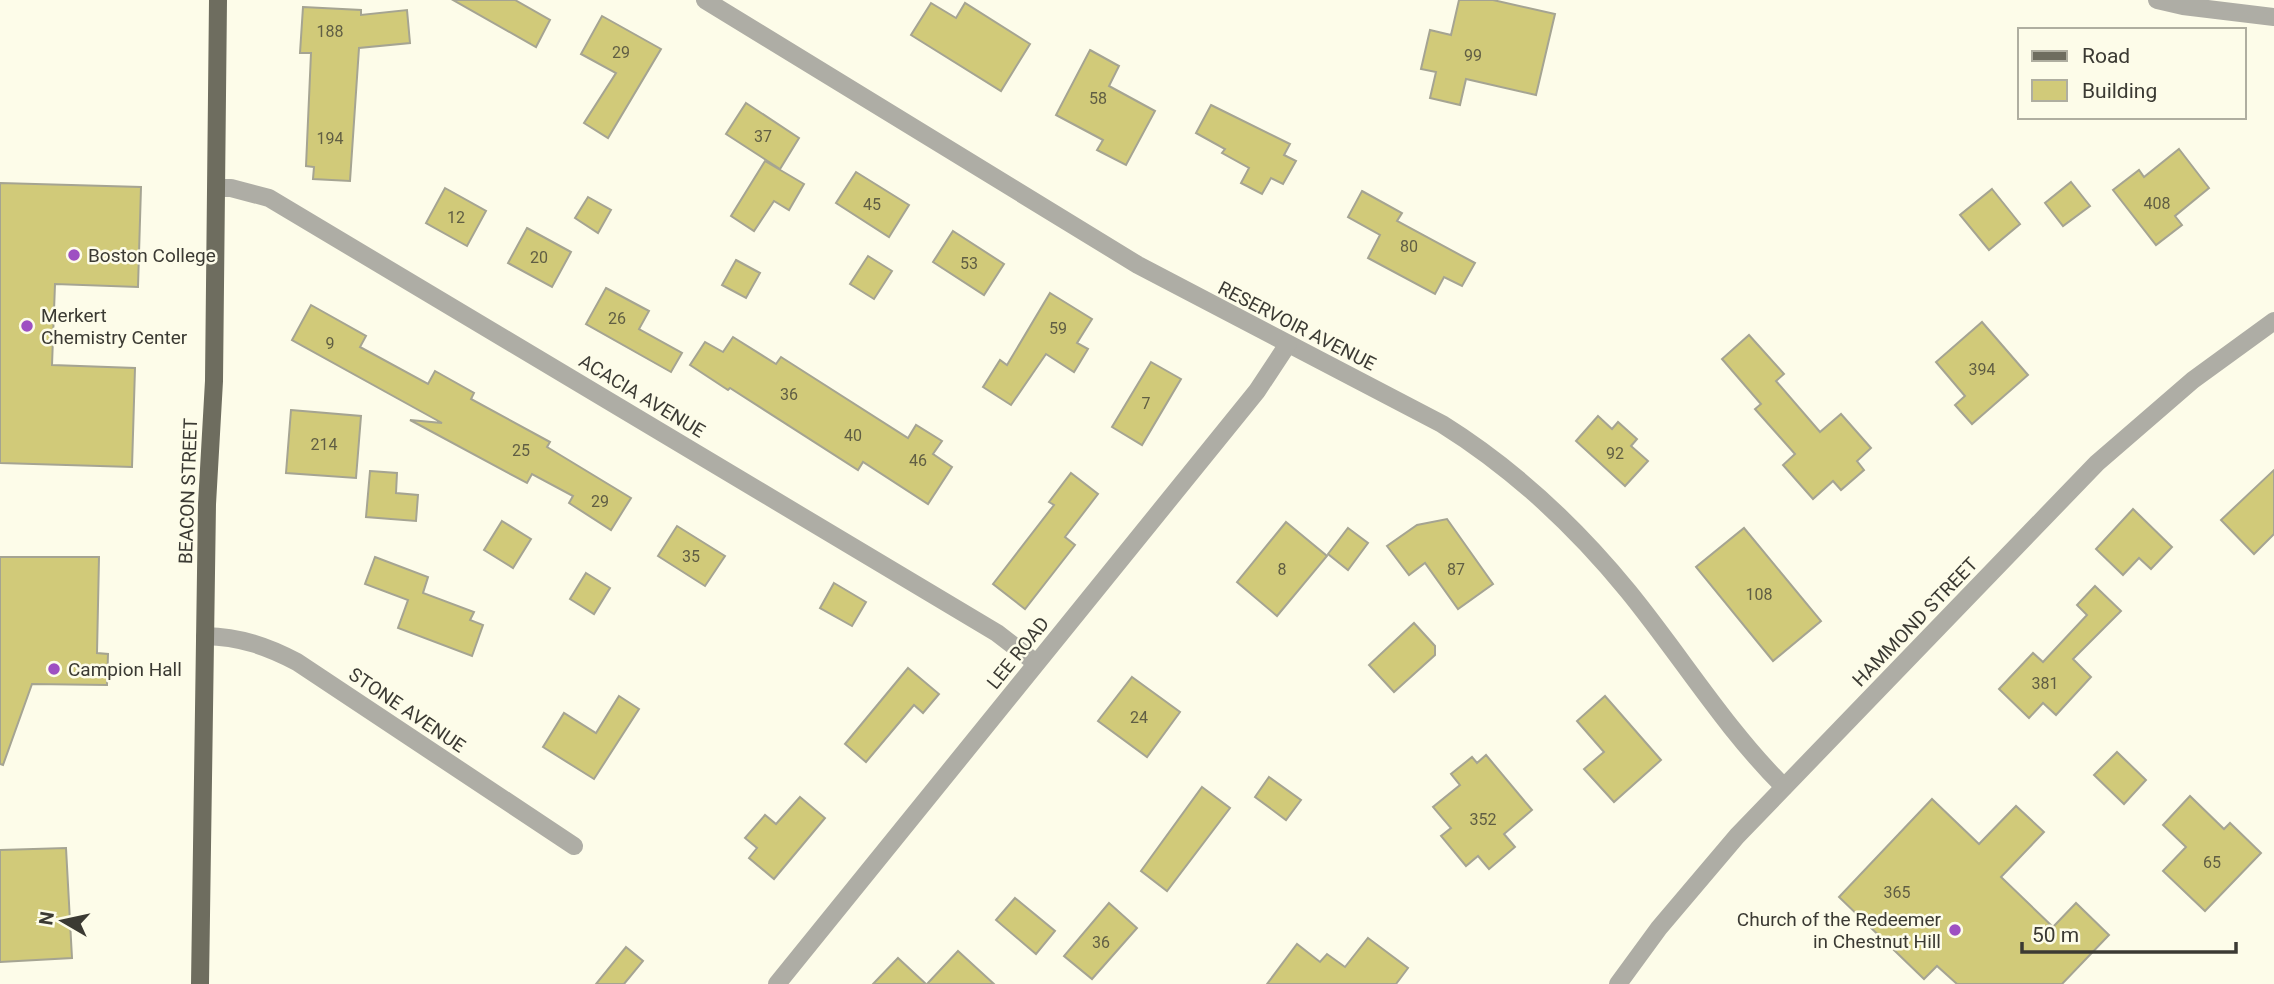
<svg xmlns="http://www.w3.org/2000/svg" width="2274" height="984" viewBox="0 0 2274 984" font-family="Roboto,sans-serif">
<rect width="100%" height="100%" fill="#fdfce9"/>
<g fill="#d1ca79" stroke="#a5a492" stroke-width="2">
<path d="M 453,0 L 515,0 L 550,20 L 536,47 Z"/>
<path d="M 1459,0 L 1493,0 L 1555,14 L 1536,95 L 1466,79 L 1460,105 L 1430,98 L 1436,72 L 1421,69 L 1430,30 L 1451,35 Z"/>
<path d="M 931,3 L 956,18 L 965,3 L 1030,44 L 1001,91 L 911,35 Z"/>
<path d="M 303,7 L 361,10 L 361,15 L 407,10 L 410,43 L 359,48 L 350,181 L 313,179 L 314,167 L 306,166 L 311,53 L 300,53 Z"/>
<path d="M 602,16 L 661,49 L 608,138 L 584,123 L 616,73 L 581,54 Z"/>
<path d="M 1090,50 L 1119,66 L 1109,86 L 1155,111 L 1126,165 L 1097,150 L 1103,140 L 1056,115 Z"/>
<path d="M 746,103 L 799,138 L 780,169 L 726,134 Z"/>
<path d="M 1211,105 L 1290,144 L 1284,155 L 1296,161 L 1283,184 L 1271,178 L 1262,194 L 1241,183 L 1249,168 L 1222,153 L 1225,149 L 1196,133 Z"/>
<path d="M 2179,149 L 2209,188 L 2175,216 L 2182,225 L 2156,245 L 2113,190 L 2139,170 L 2144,177 Z"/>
<path d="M 765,161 L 804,184 L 789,210 L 774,201 L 754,231 L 731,216 Z"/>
<path d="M 856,172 L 909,205 L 889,237 L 836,203 Z"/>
<path d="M 2071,182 L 2090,206 L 2063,226 L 2045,203 Z"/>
<path d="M 0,183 L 141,187 L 138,287 L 55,284 L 52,365 L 135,368 L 132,467 L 0,463 Z"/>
<path d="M 445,188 L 486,211 L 467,246 L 426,223 Z"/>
<path d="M 1992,189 L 2020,224 L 1989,250 L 1960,215 Z"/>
<path d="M 1362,191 L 1402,213 L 1397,221 L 1475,263 L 1462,286 L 1444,277 L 1435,294 L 1368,258 L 1380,235 L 1348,217 Z"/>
<path d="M 588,197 L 611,210 L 598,233 L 575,218 Z"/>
<path d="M 527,228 L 571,252 L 552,287 L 508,263 Z"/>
<path d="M 953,231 L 1004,264 L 984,295 L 933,262 Z"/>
<path d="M 868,256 L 892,271 L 874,299 L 850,284 Z"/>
<path d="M 736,260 L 760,273 L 746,298 L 722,285 Z"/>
<path d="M 606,288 L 649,311 L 639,329 L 682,353 L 671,372 L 586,324 Z"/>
<path d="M 1050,293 L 1092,319 L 1077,343 L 1088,349 L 1074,372 L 1046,354 L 1011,405 L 983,387 L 1000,360 L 1007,365 Z"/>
<path d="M 311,305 L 366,336 L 360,347 L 428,384 L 435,371 L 474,393 L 471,399 L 550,442 L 547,447 L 631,498 L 611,530 L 569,503 L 573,496 L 532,474 L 527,483 L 410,420 L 442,423 L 292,340 Z"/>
<path d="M 1982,322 L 2028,375 L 1972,424 L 1955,405 L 1965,396 L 1936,362 Z"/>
<path d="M 1749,335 L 1784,374 L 1776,381 L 1820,432 L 1841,414 L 1871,448 L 1857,461 L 1864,470 L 1841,490 L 1833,481 L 1813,499 L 1783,465 L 1795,454 L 1755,409 L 1761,404 L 1722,359 Z"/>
<path d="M 733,337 L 776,364 L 781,357 L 908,438 L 916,425 L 942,441 L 933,454 L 952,467 L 928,504 L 863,462 L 858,470 L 730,388 L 728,390 L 690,365 L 705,342 L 723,352 Z"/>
<path d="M 1151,362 L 1181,379 L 1142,445 L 1112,427 Z"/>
<path d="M 291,410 L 361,416 L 356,478 L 286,473 Z"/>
<path d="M 1598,416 L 1612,429 L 1618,422 L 1637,439 L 1631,446 L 1648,461 L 1625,486 L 1576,441 Z"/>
<path d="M 2274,470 L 2274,534 L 2254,554 L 2221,520 Z"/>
<path d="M 370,471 L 397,473 L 396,493 L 418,495 L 416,521 L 366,517 Z"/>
<path d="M 1071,473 L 1098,494 L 1065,537 L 1075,545 L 1025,609 L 993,584 L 1054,505 L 1049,502 Z"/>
<path d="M 2133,509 L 2172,547 L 2151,569 L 2139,558 L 2123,575 L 2096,549 Z"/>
<path d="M 1447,519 L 1493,584 L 1458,609 L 1425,563 L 1409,575 L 1387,546 L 1417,525 Z"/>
<path d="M 502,521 L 531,539 L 513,568 L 484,550 Z"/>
<path d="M 1286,522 L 1327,556 L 1277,616 L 1237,582 Z"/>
<path d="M 677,526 L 725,556 L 705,586 L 658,556 Z"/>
<path d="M 1348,528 L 1368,543 L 1348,570 L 1328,554 Z"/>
<path d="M 1744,528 L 1821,621 L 1773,661 L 1696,567 Z"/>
<path d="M 0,557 L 99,557 L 97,653 L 108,654 L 107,685 L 32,684 L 3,765 L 0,764 Z"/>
<path d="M 375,557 L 428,577 L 423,593 L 474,612 L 470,620 L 483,625 L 472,656 L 398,628 L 408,600 L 365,584 Z"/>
<path d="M 586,573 L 610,588 L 594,614 L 570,599 Z"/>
<path d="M 834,583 L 866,602 L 852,626 L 820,608 Z"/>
<path d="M 2095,586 L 2121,611 L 2073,659 L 2091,677 L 2056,715 L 2043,703 L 2029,718 L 1999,689 L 2033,653 L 2043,662 L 2087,615 L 2077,605 Z"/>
<path d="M 1414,623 L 1435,646 L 1435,655 L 1394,692 L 1369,665 Z"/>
<path d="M 908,668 L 939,694 L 923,713 L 914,705 L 866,762 L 845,744 Z"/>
<path d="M 1132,677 L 1180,712 L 1147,757 L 1098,721 Z"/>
<path d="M 619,696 L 639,709 L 594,779 L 543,747 L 564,713 L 596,733 Z"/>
<path d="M 1605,696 L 1661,760 L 1614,802 L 1584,769 L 1604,752 L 1577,721 Z"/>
<path d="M 2117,752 L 2146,780 L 2124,804 L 2094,775 Z"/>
<path d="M 1486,755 L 1532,810 L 1504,834 L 1515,847 L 1489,869 L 1478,856 L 1466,866 L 1441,836 L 1451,828 L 1433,807 L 1460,785 L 1451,774 L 1472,757 L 1477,763 Z"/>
<path d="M 1269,777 L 1301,800 L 1286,820 L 1255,797 Z"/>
<path d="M 1202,787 L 1230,808 L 1167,891 L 1141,871 Z"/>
<path d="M 2190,796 L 2224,829 L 2230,823 L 2261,853 L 2205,911 L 2163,871 L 2186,847 L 2163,825 Z"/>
<path d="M 800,797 L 825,818 L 774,879 L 749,858 L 757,848 L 745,838 L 765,815 L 776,824 Z"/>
<path d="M 1932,799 L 1979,844 L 2016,806 L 2044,832 L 2001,877 L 2053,927 L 2076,903 L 2109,935 L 2062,984 L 1957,984 L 1937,966 L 1924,979 L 1839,897 Z"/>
<path d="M 66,848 L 72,958 L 0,962 L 0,850 Z"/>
<path d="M 1015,898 L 1055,931 L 1036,954 L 996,920 Z"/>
<path d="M 1109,903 L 1137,928 L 1092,979 L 1064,956 Z"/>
<path d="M 1368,938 L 1408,968 L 1396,984 L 1267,984 L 1297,944 L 1320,962 L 1327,954 L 1345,967 Z"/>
<path d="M 626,947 L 643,961 L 624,984 L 596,984 Z"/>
<path d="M 958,951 L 994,984 L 927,984 Z"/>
<path d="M 898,958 L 926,984 L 873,984 Z"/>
</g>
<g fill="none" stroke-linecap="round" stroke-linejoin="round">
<g stroke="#aeada5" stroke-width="18">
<path d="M 705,0 L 1138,265 L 1442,424 C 1514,469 1574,525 1628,591 C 1681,656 1724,727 1784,787"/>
<path d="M 2157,0 L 2183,6 L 2274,17"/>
<path d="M 217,188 L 231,188 L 269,198 L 997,633 L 1036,663"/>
<path d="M 205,636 C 240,637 267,646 297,662 L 574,846"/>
<path d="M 777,984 L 1257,391 L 1288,344"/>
<path d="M 1618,984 L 1659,928 L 1737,836 L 2097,463 L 2193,380 L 2274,321"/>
</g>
<path stroke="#6e6d5f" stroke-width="18" d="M 200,984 L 207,504 L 214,381 L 218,0"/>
</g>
<g fill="#9e50c2" stroke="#fdfce9" stroke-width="2.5">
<circle cx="74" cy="255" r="7"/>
<circle cx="27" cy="326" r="7"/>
<circle cx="54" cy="669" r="7"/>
<circle cx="1955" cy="930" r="7"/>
</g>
<g text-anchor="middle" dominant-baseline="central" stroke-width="5" stroke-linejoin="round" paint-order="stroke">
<g font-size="16" fill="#605e44">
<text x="330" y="31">188</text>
<text x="621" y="52">29</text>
<text x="1473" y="55">99</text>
<text x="1098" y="98">58</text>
<text x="763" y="136">37</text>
<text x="330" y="138">194</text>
<text x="2157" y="203">408</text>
<text x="872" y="204">45</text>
<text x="456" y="217">12</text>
<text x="1409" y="246">80</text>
<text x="539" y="257">20</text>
<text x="969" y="263">53</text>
<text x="617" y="318">26</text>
<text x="1058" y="328">59</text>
<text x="330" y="343">9</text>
<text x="1982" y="369">394</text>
<text x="789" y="394">36</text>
<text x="1146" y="403">7</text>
<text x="853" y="435">40</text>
<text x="324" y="444">214</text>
<text x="521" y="450">25</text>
<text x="1615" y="453">92</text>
<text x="918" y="460">46</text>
<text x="600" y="501">29</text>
<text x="691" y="556">35</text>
<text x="1282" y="569">8</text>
<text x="1456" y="569">87</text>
<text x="1759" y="594">108</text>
<text x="2045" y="683">381</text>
<text x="1139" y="717">24</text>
<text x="1483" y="819">352</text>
<text x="2212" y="862">65</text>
<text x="1897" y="892">365</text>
<text x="1101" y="942">36</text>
</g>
<g font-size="19" fill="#3b3a33" stroke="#fdfce9" text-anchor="start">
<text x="88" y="255">Boston College</text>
<text x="41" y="315">Merkert<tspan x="41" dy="22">Chemistry Center</tspan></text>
<text x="68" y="669">Campion Hall</text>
<text x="1941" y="919" text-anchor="end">Church of the Redeemer<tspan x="1941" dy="22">in Chestnut Hill</tspan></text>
</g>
<g font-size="19" fill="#3b3a33" stroke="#fdfce9">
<text transform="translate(1297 326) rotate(27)">RESERVOIR AVENUE</text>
<text transform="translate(642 396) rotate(31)">ACACIA AVENUE</text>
<text transform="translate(188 491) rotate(-88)">BEACON STREET</text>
<text transform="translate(1915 622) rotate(-46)">HAMMOND STREET</text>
<text transform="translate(1018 653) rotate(-51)">LEE ROAD</text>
<text transform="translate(407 710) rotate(34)">STONE AVENUE</text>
</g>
</g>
<rect x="2018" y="28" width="228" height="91" fill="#fdfce9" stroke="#afaea0" stroke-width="2"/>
<rect x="2032" y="51" width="35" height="10" fill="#6e6d5f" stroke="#afaea0" stroke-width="2"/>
<text x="2082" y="63" font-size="21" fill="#3b3a33">Road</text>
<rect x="2032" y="80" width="35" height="21" fill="#d1ca79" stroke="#afaea0" stroke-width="2"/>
<text x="2082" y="98" font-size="21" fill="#3b3a33">Building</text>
<g transform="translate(63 921) rotate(279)" stroke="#fdfce9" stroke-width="5" paint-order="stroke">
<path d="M0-5L12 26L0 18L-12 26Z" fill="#3b3a33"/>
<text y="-10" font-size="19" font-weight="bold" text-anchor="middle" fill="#3b3a33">N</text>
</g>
<path d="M2022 942v10h214v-10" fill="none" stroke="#3b3a33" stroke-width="3.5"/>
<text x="2032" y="942" font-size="21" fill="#3b3a33" stroke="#fdfce9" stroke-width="5" paint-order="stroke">50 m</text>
</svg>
